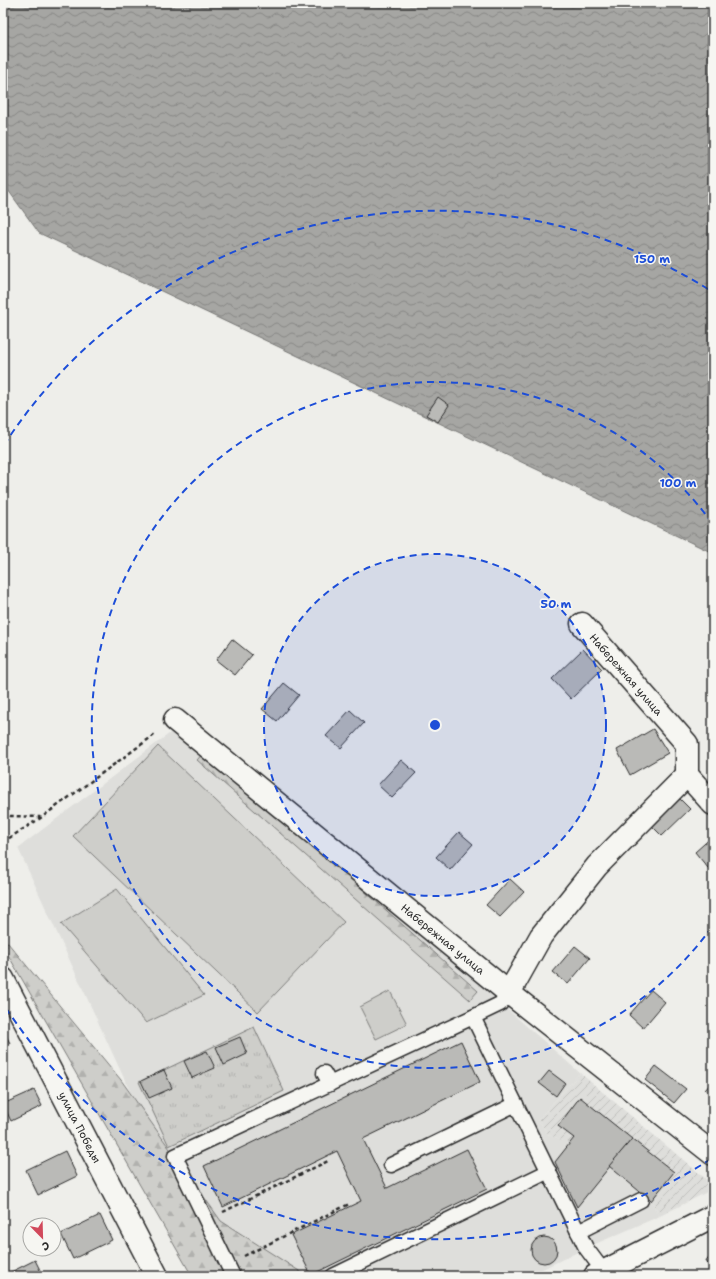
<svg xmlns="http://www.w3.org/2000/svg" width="716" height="1279" viewBox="0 0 716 1279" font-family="'Shantell Sans',sans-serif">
<defs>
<pattern id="industrial-furrows" width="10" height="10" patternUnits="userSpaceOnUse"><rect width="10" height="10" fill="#dededb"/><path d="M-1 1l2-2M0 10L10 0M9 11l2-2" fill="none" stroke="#bfbfbc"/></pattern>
<pattern id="forest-firs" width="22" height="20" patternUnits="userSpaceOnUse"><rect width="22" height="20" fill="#cececa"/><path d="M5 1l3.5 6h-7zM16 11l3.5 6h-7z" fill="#b1b1ae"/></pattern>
<pattern id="park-tufts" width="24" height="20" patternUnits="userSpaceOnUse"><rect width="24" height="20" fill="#cececa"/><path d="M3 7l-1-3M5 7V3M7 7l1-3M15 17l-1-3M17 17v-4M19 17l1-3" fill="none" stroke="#b1b1ae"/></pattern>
<pattern id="water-waves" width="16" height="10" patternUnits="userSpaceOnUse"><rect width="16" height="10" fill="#a6a6a3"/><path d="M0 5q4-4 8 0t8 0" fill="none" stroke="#878785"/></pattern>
</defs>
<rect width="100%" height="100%" fill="#eeeeea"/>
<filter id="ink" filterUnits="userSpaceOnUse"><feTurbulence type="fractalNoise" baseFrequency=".025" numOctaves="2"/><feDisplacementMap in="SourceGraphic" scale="8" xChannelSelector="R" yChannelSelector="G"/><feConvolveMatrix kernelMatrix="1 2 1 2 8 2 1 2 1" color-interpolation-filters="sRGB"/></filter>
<g filter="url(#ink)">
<path fill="#dededb" d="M 182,724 L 580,1073 L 538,1120 L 549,1135 L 570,1142 L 609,1166 L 651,1201 L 660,1216 L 586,1248 L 528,1276 L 215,1276 L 18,848 Z"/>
<path fill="url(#industrial-furrows)" d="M 580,1073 L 713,1185 L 713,1189 L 660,1216 L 651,1201 L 609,1166 L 577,1207 L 555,1162 L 570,1143 L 549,1135 L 538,1120 Z"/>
<g fill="url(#forest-firs)" stroke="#7c7c7a">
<path d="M 205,751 L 478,991 L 470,1000 L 197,760 Z"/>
<path d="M 3,937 L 121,1080 L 221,1221 L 307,1276 L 192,1276 L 3,946 Z"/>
</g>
<path fill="url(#park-tufts)" stroke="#7c7c7a" d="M 254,1027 L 284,1091 L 169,1146 L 139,1082 Z"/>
<g fill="#cececa" stroke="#7c7c7a">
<path d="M 158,746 L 344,922 L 258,1012 L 73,836 Z"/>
<path d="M 117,889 L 204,995 L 146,1023 L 61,924 Z"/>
<path d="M 390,991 L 407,1024 L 376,1039 L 360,1007 Z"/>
</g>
<path fill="url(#water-waves)" stroke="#757573" d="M 3,3 L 713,3 L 713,553 L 39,233 L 3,183 Z"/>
<g fill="#babab7" stroke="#2b2b2b">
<path d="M 438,397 L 449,405 L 438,422 L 426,415 Z"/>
<path d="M 232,639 L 252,655 L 235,675 L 216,660 Z"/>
<path d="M 583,649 L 602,669 L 571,699 L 552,679 Z"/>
<path d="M 284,683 L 299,695 L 277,721 L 262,709 Z"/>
<path d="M 350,710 L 364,723 L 341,748 L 326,736 Z"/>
<path d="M 653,729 L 668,753 L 630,775 L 617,750 Z"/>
<path d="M 401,760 L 416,773 L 392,798 L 378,785 Z"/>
<path d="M 677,796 L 690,809 L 662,836 L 649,823 Z"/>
<path d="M 459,832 L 473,844 L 450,870 L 436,857 Z"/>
<path d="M 713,836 L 713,864 L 708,868 L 695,852 Z"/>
<path d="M 510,879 L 524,892 L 500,917 L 486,905 Z"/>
<path d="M 575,946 L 590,958 L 568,984 L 553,972 Z"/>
<path d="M 651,990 L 665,1002 L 643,1028 L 629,1015 Z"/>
<path d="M 3,1030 L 10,1043 L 3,1047 Z"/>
<path d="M 240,1037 L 247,1054 L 224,1065 L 216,1047 Z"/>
<path d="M 461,1041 L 480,1082 L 363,1139 L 387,1188 L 467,1149 L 487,1189 L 311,1275 L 291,1235 L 361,1201 L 337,1151 L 223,1207 L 204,1166 Z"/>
<path d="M 207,1051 L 215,1068 L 192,1078 L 184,1061 Z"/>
<path d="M 656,1066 L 686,1089 L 674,1103 L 645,1080 Z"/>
<path d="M 164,1070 L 172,1088 L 149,1098 L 141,1081 Z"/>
<path d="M 549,1071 L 565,1083 L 556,1096 L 539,1083 Z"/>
<path d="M 713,1081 L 713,1098 L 705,1090 Z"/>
<path d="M 34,1090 L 42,1106 L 11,1121 L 3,1104 Z"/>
<path d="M 580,1097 L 632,1139 L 577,1207 L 555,1162 L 574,1138 L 558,1126 Z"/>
<path d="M 632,1139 L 674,1172 L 651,1201 L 609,1166 Z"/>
<path d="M 65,1151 L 77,1176 L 38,1195 L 26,1170 Z"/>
<path d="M 100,1215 L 112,1240 L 73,1259 L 61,1234 Z"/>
<circle cx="544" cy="1250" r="13"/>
<path d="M 713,1257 L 713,1275 L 712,1275 L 706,1260 Z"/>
<path d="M 35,1260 L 43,1276 L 3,1276 Z"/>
</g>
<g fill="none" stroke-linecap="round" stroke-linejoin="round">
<g stroke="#2b2b2b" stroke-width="17">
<g id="lane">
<path d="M 473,1017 L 500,1004 L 509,993"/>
<path d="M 324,1073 L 330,1084"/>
<path d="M 391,1165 L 516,1104"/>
<path d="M 578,1232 L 641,1200"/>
<path d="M 233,1276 L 175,1156 L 473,1017 L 586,1248 L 604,1272"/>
<path d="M 333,1276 L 549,1171"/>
</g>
</g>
<g stroke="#2b2b2b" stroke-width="25">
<g id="street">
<path id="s1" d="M 582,624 L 687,744 L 687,775 L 713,804"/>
<path id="s2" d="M 175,720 L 509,993 L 713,1154"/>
<path id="s3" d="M 3,979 L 157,1276"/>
<path d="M 509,993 L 541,936 L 597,866 L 687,775"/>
<path d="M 595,1276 L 713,1216"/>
</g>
</g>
<g stroke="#2b2b2b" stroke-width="2.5" stroke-dasharray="4 3" stroke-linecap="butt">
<path d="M 3,814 L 10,816 L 40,817"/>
<path d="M 3,842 L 42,817 L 157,733"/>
<path d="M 223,1212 L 328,1161"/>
<path d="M 244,1256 L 349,1204"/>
</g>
<use href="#lane" stroke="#f6f6f2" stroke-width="14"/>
<use href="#street" stroke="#f6f6f2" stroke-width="22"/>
</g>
</g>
<circle cx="435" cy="725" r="171" fill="#1d4ed8" fill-opacity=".12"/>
<g fill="none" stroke="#1d4ed8" stroke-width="2" stroke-dasharray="7 5">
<circle cx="435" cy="725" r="171"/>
<path d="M712 927A343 343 0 1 1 712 523"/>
<path d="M711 1159A514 514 0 0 1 4 1005M4 445A514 514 0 0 1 711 291"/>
</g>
<g text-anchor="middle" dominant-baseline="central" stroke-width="3" stroke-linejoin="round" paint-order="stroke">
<g font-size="11" fill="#2b2b2b" stroke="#f6f6f2">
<text stroke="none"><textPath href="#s1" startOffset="67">Набережная улица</textPath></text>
<text stroke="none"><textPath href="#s2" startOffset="346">Набережная улица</textPath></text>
<text stroke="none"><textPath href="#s3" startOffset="167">улица Победы</textPath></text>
</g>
</g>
<circle cx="435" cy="725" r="6" fill="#1d4ed8" stroke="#f6f6f2" stroke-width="2"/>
<g font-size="12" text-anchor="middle" font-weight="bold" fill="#1d4ed8" stroke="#f6f6f2" stroke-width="3" stroke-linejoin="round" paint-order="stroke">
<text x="652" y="263">150 m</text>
<text x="678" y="487">100 m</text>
<text x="556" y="608">50 m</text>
</g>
<rect width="716" height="1279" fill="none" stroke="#f6f6f2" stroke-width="16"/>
<rect x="8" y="8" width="700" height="1263" fill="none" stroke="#2b2b2b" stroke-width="1.5" filter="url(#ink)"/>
<g transform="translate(42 1237) rotate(157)"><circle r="19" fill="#f6f6f2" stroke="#a5a5a2"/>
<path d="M0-3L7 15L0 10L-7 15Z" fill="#d1495b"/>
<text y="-6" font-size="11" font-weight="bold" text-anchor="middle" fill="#2b2b2b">С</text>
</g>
</svg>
